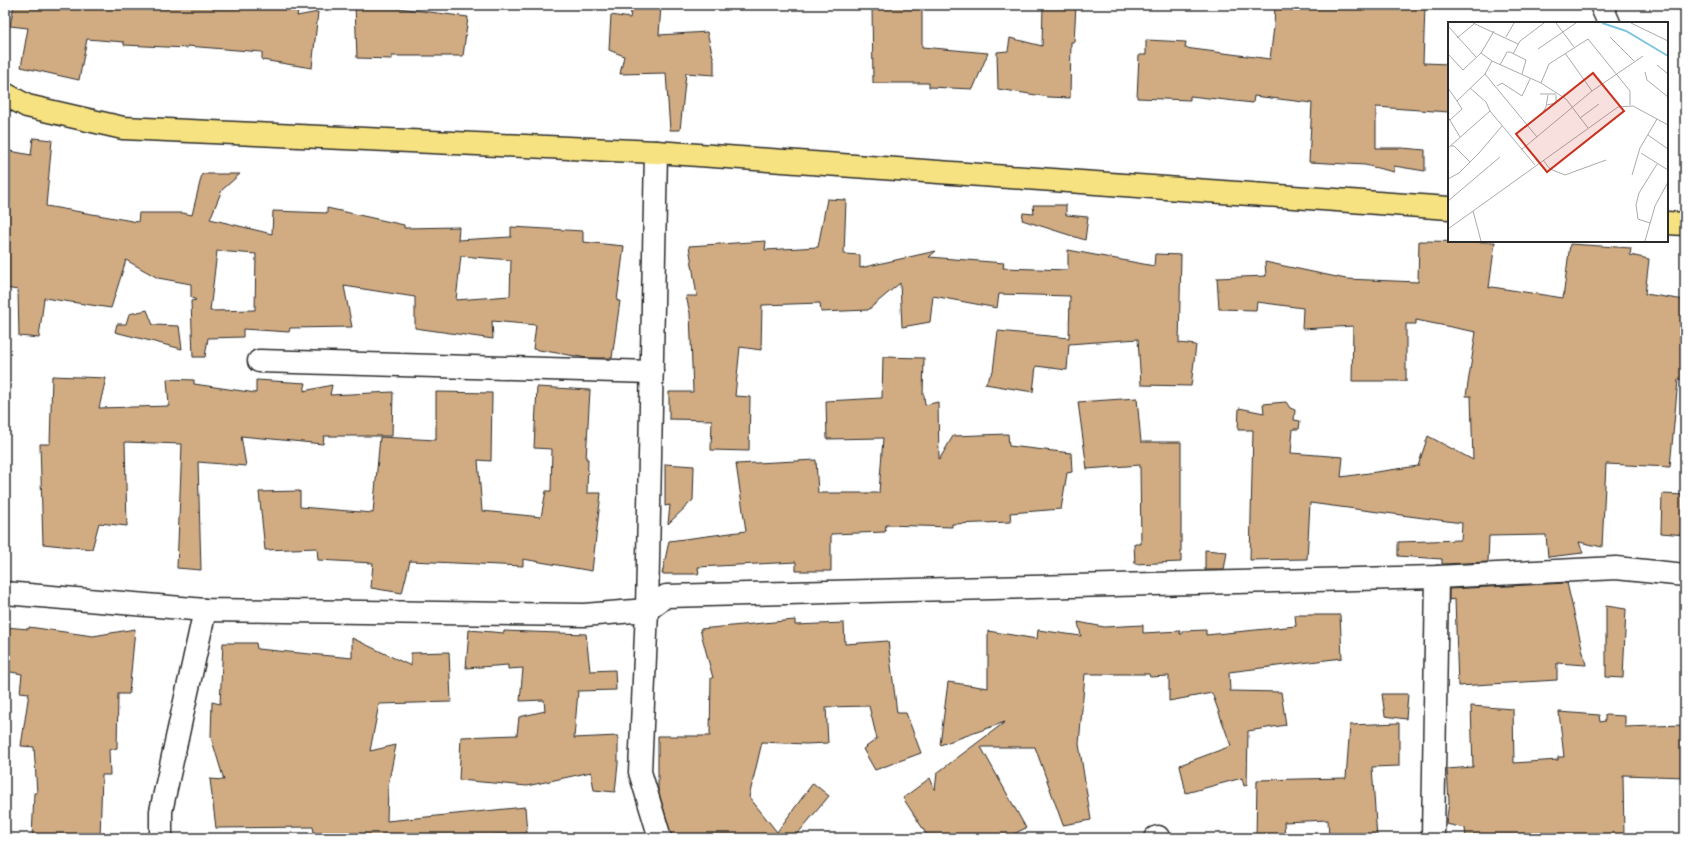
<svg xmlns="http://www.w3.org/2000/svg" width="1690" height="843" viewBox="0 0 1690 843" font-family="'Shantell Sans',sans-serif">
<rect width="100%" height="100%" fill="#fff"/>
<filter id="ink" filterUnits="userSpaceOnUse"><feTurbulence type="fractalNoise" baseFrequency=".025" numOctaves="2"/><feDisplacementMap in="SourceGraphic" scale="8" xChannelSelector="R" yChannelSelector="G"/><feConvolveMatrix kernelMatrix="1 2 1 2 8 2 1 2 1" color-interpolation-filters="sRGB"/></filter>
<g filter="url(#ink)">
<g fill="#d1ac83" stroke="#2b2b2b" fill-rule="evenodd">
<path d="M 14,5 L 299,5 L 297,16 L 318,12 L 312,68 L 262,60 L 262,52 L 187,46 L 187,48 L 124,45 L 124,42 L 87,39 L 79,80 L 21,67 L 28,28 L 10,26 Z"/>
<path d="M 355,5 L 391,5 L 391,7 L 468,17 L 463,56 L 392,56 L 392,59 L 357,58 Z"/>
<path d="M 632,5 L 661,5 L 659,35 L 707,32 L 714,61 L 714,75 L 686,73 L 680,130 L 670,130 L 666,73 L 620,74 L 624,56 L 609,50 L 611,15 L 630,18 Z"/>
<path d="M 872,5 L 922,5 L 922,47 L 988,53 L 973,89 L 929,87 L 929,83 L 873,83 Z"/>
<path d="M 1043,5 L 1076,5 L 1074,42 L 1071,42 L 1070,98 L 1049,97 L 998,89 L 997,52 L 1008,51 L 1010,38 L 1042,46 Z"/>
<path d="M 1275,5 L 1412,5 L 1425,7 L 1423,63 L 1449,64 L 1449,112 L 1376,107 L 1376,148 L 1402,148 L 1425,150 L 1425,171 L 1394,166 L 1394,172 L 1365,165 L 1309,162 L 1312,103 L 1254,96 L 1253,103 L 1190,96 L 1190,100 L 1137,98 L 1139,55 L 1146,55 L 1146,40 L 1186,42 L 1185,48 L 1270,59 L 1274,27 Z"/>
<path d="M 33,138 L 52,140 L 46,206 L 138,222 L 139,213 L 183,213 L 192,215 L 202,174 L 240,174 L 222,190 L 210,219 L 272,234 L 273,211 L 327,213 L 327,208 L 404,225 L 404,228 L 459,227 L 458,240 L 511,237 L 511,227 L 583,231 L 583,242 L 624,246 L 617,301 L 620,301 L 612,358 L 587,358 L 533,349 L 536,325 L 492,321 L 493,339 L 415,328 L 415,297 L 344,286 L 352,327 L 290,328 L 289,332 L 243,329 L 243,337 L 208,338 L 205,357 L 193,357 L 191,301 L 196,300 L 191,297 L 191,284 L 158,278 L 126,260 L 111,308 L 44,298 L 39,338 L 19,336 L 18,290 L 5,288 L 5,183 L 10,151 L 31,155 ZM 217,251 L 256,254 L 255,310 L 210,311 ZM 461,256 L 511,260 L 510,296 L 456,300 Z"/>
<path d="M 827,199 L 846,200 L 844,254 L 860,255 L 860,268 L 936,251 L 929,257 L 1004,263 L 1003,268 L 1068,270 L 1068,250 L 1154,266 L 1155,254 L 1181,255 L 1179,343 L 1196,345 L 1191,386 L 1141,385 L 1138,339 L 1069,344 L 1067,370 L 1036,366 L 1033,392 L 985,384 L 993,371 L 998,331 L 1069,338 L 1070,296 L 999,294 L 997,308 L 933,296 L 930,322 L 902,327 L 900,283 L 868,310 L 821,312 L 820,303 L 762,305 L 761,350 L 740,347 L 735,396 L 750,397 L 749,451 L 711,450 L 712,420 L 669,419 L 669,392 L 693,392 L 690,313 L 686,296 L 697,296 L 689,246 L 766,241 L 765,250 L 818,247 Z"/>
<path d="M 1033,205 L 1066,205 L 1066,215 L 1088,217 L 1085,240 L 1022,220 L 1023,213 L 1034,214 Z"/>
<path d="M 1419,241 L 1495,242 L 1489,288 L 1492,287 L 1563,298 L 1570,244 L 1631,248 L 1630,255 L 1649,259 L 1645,294 L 1685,300 L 1685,380 L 1678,380 L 1670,467 L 1606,464 L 1602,547 L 1579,542 L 1583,553 L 1548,557 L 1546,535 L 1489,536 L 1488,562 L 1442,564 L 1442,559 L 1398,556 L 1398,542 L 1461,540 L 1462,523 L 1310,503 L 1307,559 L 1250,560 L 1253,430 L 1238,430 L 1239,408 L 1264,413 L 1263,404 L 1286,402 L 1290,408 L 1295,410 L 1294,420 L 1300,421 L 1299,429 L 1293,429 L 1291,453 L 1343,457 L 1341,477 L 1418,466 L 1428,436 L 1473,460 L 1471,396 L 1466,396 L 1476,332 L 1416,320 L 1416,324 L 1406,324 L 1406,381 L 1352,381 L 1353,326 L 1302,329 L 1303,308 L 1257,302 L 1256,310 L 1219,309 L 1217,278 L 1266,276 L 1265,262 L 1346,279 L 1418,282 Z"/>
<path d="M 147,310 L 153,325 L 179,326 L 182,349 L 115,332 L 117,324 L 126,324 L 129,314 Z"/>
<path d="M 883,357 L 924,358 L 923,395 L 924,395 L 925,405 L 938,402 L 939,460 L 953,436 L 1008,434 L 1009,446 L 1071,453 L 1072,472 L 1067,473 L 1061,509 L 1010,513 L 1011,522 L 952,524 L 952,527 L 886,525 L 885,532 L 831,534 L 831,571 L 796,571 L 796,562 L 698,567 L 699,574 L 662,574 L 669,541 L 746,531 L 736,464 L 816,460 L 818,493 L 879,493 L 883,438 L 827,439 L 826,401 L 882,398 Z"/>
<path d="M 52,376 L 106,378 L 99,408 L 169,406 L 167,379 L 194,380 L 194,384 L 256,393 L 256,380 L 306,383 L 304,391 L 332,385 L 330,395 L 393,392 L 392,436 L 324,436 L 323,444 L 241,436 L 246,466 L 198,462 L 201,570 L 177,568 L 182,444 L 125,442 L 127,526 L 99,523 L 92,549 L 43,544 L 40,444 L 50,444 Z"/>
<path d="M 537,387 L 590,390 L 586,459 L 588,459 L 587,493 L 601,493 L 592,571 L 523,559 L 523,566 L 410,561 L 402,593 L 371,588 L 373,563 L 318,560 L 317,548 L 265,550 L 259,492 L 300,491 L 300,507 L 373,513 L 380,437 L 436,440 L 436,392 L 492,393 L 491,461 L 478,460 L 482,511 L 541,517 L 546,491 L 551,491 L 552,449 L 534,448 Z"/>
<path d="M 1137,398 L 1141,442 L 1181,442 L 1181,562 L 1135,564 L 1134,544 L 1141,544 L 1140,465 L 1087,469 L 1078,402 Z"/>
<path d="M 665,464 L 694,466 L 693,500 L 668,524 L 670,505 L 665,506 Z"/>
<path d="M 1662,494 L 1685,495 L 1685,535 L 1661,533 Z"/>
<path d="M 1205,550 L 1227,552 L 1224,570 L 1205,570 Z"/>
<path d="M 1567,583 L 1586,665 L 1557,663 L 1557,680 L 1458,686 L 1455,599 L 1449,600 L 1449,589 Z"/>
<path d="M 1606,606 L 1626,609 L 1623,678 L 1606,677 Z"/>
<path d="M 1295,615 L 1340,615 L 1342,658 L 1229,672 L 1230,691 L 1281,692 L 1286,725 L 1248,731 L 1247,785 L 1244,786 L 1242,778 L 1186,793 L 1180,765 L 1231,746 L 1212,693 L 1169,701 L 1169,676 L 1150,677 L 1149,674 L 1085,674 L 1079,744 L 1091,820 L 1063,825 L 1035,747 L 981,747 L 1026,828 L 1005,838 L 929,838 L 903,798 L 930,778 L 935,790 L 937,773 L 1005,722 L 940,745 L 948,682 L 988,688 L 988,631 L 1037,639 L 1038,630 L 1081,636 L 1078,622 L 1104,627 L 1143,625 L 1143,633 L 1180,631 L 1180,634 L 1182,634 L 1183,631 L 1206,630 L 1206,635 L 1296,626 Z"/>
<path d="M 795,620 L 795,625 L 844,623 L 845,644 L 888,641 L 897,713 L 906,713 L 921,753 L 875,770 L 863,749 L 877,739 L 869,706 L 826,707 L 828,743 L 806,744 L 762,742 L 749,797 L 777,832 L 813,783 L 829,796 L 794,838 L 672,838 L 658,790 L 658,736 L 710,736 L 711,678 L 713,678 L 700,629 Z"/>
<path d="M 5,627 L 29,629 L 29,627 L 93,636 L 135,629 L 129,694 L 118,694 L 117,748 L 109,750 L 110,775 L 102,775 L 100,838 L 32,838 L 34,793 L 37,793 L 34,747 L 21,746 L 29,693 L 20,692 L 22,674 L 5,671 Z"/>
<path d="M 469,630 L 504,633 L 504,631 L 586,634 L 590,671 L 615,670 L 616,690 L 578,691 L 574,738 L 618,736 L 618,764 L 615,792 L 594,790 L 591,772 L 527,786 L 459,780 L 461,737 L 517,735 L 519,717 L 545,711 L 544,700 L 520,701 L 523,668 L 508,669 L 508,665 L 466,668 Z"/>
<path d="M 352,638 L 411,666 L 411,653 L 449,652 L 451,702 L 379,704 L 370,751 L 396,745 L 388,786 L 387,821 L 525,807 L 527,833 L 449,838 L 315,838 L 313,827 L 216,828 L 210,779 L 224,780 L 211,737 L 212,702 L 220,704 L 223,643 L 256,643 L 257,649 L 352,658 Z"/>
<path d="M 1382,694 L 1408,694 L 1406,719 L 1385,716 Z"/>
<path d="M 1471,706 L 1513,709 L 1514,763 L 1558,760 L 1558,757 L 1564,757 L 1559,712 L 1599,715 L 1600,722 L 1605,721 L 1605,715 L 1625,716 L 1625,727 L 1685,725 L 1685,777 L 1623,775 L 1624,838 L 1466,838 L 1465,828 L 1446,824 L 1449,802 L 1447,769 L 1473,767 Z"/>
<path d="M 1399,723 L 1399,766 L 1372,767 L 1377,838 L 1329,838 L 1328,820 L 1284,822 L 1285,838 L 1256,838 L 1257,780 L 1346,778 L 1350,725 Z"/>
</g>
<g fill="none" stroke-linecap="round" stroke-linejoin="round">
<g stroke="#2b2b2b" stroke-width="25">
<g id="minor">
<path d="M 1601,5 L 1609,23"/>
<path d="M 656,152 L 647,610 L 640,772 L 660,838"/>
<path d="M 259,361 L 652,372"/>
<path d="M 5,593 L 205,610 L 584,615 L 647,610 L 666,596 L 1437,577 L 1616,568 L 1685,575"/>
<path d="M 161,838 L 161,811 L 205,610"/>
<path d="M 1155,838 L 1158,837"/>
<path d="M 1433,838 L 1437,577"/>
</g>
</g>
<g stroke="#2b2b2b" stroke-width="25">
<g id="primary">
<path d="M 5,94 L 27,106 L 123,128 L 656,152 L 1449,208"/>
<path d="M 1667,223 L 1685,224"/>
</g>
</g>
<use href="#minor" stroke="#fff" stroke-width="22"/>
<use href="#primary" stroke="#f6e281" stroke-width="22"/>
</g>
</g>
<g transform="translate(1448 22)">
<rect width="220" height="220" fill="#fff"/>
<path fill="none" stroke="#80c6e1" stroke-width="2" d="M 154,1 L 178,9 L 220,34"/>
<path fill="none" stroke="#aaa" stroke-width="1" d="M 25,1 L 70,22M 108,1 L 126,25M 183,1 L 220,19M 0,4 L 28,35M 58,15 L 66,1M 162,15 L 186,39M 9,16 L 26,2M 90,27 L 128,1M 33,31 L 44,39 L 93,61 L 118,77 L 140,106M 117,31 L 144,69M 0,32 L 15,48 L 33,31 L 46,9M 65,32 L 72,19 L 96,1M 52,43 L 59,30 L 62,30 L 78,38 L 74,52M 209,43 L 220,52M 197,50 L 199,58 L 220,75M 37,52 L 89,115M 93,61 L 101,42 L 140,17 L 182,69 L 182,83M 49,64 L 54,61 L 74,74 L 82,57M 0,66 L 9,79 L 37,52 L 44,39M 22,66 L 38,80 L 42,89 L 87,143M 92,72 L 108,72M 99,83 L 108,81 L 108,73M 93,93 L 98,85 L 100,73M 0,95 L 12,115M 132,96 L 151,82M 2,98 L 14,87 L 9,79M 200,113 L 220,127M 3,124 L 6,124 L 22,140M 0,126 L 42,89M 73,128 L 144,69 L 195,34M 193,131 L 220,148M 95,138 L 102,147 L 117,153 L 158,138M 184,153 L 192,126 L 209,97M 0,157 L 11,151 L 31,131 L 54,104M 0,179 L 52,135M 25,189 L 33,219M 202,201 L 190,197 L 188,183 L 191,171 L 209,142M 0,207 L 170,85 L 185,84 L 220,103M 197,219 L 207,184 L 220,160"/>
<path fill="#c8321e" fill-opacity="0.15" stroke="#c8321e" stroke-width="2" d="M 145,51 L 176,89 L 99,150 L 68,112 Z"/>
<rect width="220" height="220" fill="none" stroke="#2b2b2b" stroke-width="2"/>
</g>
<rect width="1690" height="843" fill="none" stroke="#fff" stroke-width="20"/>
<rect x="10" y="10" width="1670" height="823" fill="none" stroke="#2b2b2b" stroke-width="1.5" filter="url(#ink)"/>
</svg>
